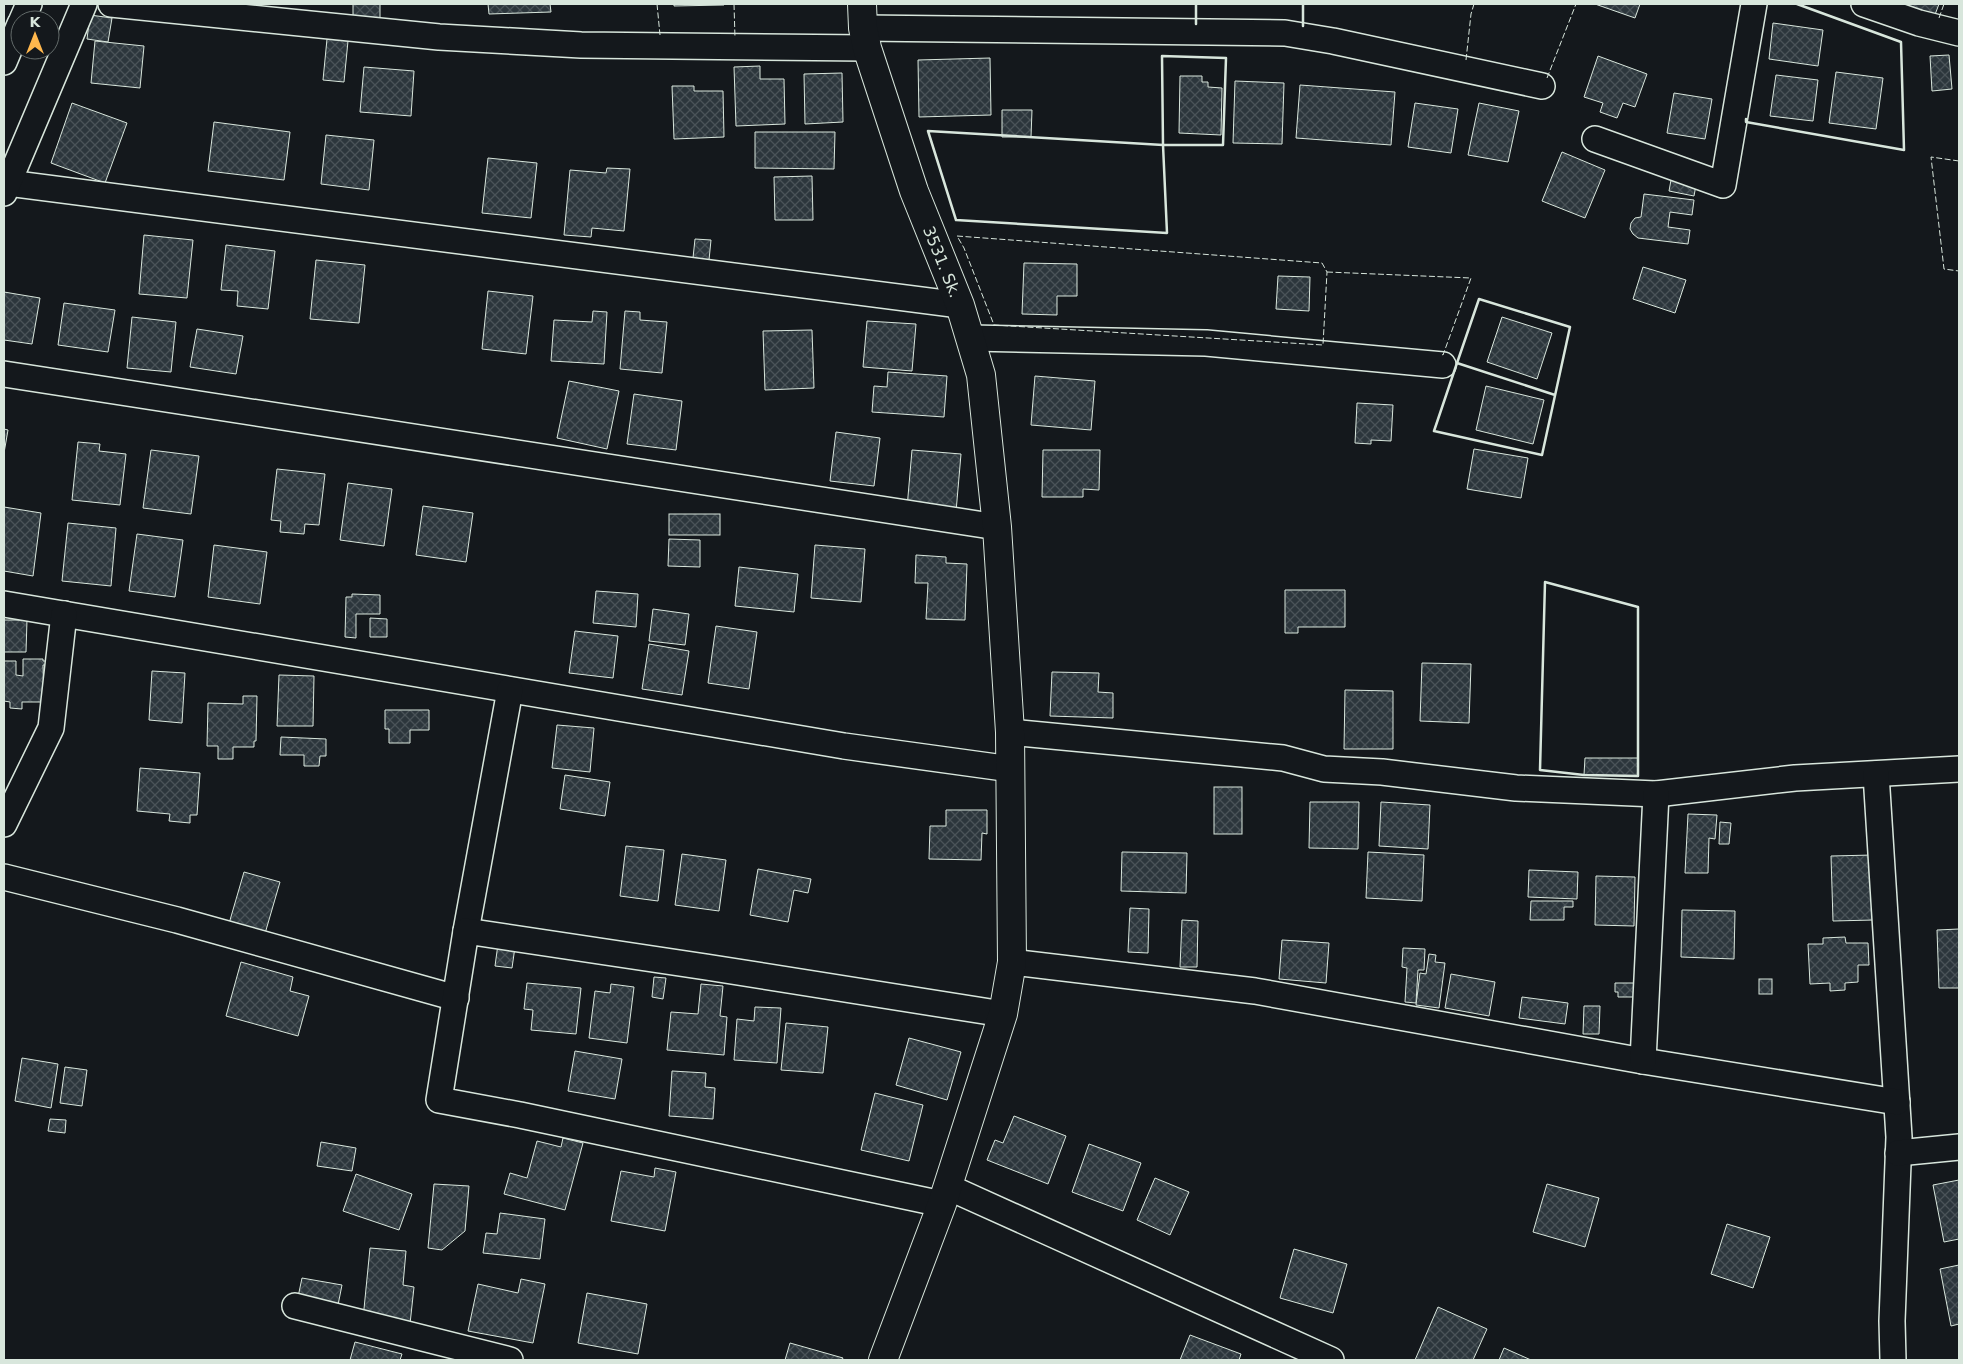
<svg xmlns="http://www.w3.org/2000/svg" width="1963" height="1364" viewBox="0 0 1963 1364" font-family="'DejaVu Sans',sans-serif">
<defs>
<pattern id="building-cross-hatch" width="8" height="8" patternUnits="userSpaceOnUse" patternTransform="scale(1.25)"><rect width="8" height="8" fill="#2c363c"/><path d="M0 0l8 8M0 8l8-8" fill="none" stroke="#4a5358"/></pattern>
</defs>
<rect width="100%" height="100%" fill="#14181c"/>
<g fill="url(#building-cross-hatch)" stroke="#d8e6dc">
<path d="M 353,4 L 380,4 L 380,18 L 353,17 Z"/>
<path d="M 488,4 L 550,4 L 551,12 L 489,14 Z"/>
<path d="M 674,4 L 724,4 L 724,5 L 674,6 Z"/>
<path d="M 1595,4 L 1640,4 L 1635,18 Z"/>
<path d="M 1903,4 L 1939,4 L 1933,20 L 1901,9 Z"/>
<path d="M 90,15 L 112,18 L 108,42 L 87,39 Z"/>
<path d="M 1773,23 L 1823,30 L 1818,66 L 1769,59 Z"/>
<path d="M 327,39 L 348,41 L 344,82 L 323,80 Z"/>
<path d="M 95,41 L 144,46 L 140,88 L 91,83 Z"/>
<path d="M 1949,55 L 1952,89 L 1932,91 L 1930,56 Z"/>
<path d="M 1598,56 L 1647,74 L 1635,107 L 1623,103 L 1617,118 L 1600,112 L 1603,103 L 1584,97 Z"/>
<path d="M 990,58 L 991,115 L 919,117 L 918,60 Z"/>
<path d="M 760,66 L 760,79 L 784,79 L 785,124 L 736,126 L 734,67 Z"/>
<path d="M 364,67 L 414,71 L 411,116 L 360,112 Z"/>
<path d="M 1836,72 L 1883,78 L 1876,129 L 1829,123 Z"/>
<path d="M 842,73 L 843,122 L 805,124 L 804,74 Z"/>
<path d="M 1776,75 L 1818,80 L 1813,121 L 1770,116 Z"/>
<path d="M 1180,76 L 1202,76 L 1202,82 L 1208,82 L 1208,87 L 1222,88 L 1221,135 L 1179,133 Z"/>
<path d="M 1235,81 L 1284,83 L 1282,144 L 1233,143 Z"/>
<path d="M 1300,85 L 1395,92 L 1391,145 L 1296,138 Z"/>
<path d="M 672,86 L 694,86 L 694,91 L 723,91 L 724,137 L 674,139 Z"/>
<path d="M 1674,93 L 1712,99 L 1705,139 L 1667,133 Z"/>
<path d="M 72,103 L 127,123 L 105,183 L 51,163 Z"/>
<path d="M 1415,103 L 1458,109 L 1451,153 L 1408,147 Z"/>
<path d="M 1479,103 L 1519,111 L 1508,162 L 1468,155 Z"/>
<path d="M 1002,110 L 1032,110 L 1031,137 L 1002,137 Z"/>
<path d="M 214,122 L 290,132 L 284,180 L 208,171 Z"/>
<path d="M 755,132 L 835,132 L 834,169 L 755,168 Z"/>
<path d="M 326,135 L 374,140 L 369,190 L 321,184 Z"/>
<path d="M 1562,152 L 1605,170 L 1585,218 L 1542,201 Z"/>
<path d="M 488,158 L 537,163 L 531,218 L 482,213 Z"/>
<path d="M 607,168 L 630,169 L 624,231 L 592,228 L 591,237 L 564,235 L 570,170 L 606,173 Z"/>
<path d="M 812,176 L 813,220 L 775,220 L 774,177 Z"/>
<path d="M 1671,180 L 1696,185 L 1694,196 L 1669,191 Z"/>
<path d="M 1644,194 L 1694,200 L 1692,215 L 1670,212 L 1668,227 L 1690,230 L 1688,244 L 1638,238 L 1633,234 L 1630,229 L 1631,223 L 1635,218 L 1641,217 Z"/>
<path d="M 144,235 L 193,240 L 187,298 L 139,294 Z"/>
<path d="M 695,239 L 711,240 L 709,260 L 693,258 Z"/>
<path d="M 226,245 L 275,251 L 268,309 L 237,306 L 238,291 L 221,290 Z"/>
<path d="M 316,260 L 365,265 L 359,323 L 310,319 Z"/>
<path d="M 1024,263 L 1077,264 L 1077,296 L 1057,296 L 1057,315 L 1022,314 Z"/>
<path d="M 1643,267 L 1686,280 L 1675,313 L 1633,299 Z"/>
<path d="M 1278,276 L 1310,277 L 1309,311 L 1276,309 Z"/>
<path d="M 488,291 L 533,296 L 526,354 L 482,349 Z"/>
<path d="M 4,292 L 40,298 L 32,344 L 4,340 Z"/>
<path d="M 64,303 L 115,310 L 108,352 L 58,345 Z"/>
<path d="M 593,311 L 607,312 L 604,364 L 551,361 L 554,320 L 592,322 Z"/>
<path d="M 625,311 L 640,312 L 640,320 L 667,322 L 662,373 L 620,369 Z"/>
<path d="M 132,317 L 176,322 L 171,372 L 127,368 Z"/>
<path d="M 1502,317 L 1552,333 L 1537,379 L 1487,362 Z"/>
<path d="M 867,321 L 916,324 L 912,371 L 863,367 Z"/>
<path d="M 197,329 L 243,336 L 236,374 L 190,367 Z"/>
<path d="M 812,330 L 814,388 L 765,390 L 763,331 Z"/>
<path d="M 888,372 L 947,376 L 944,417 L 872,412 L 874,386 L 887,387 Z"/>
<path d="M 1035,376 L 1095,381 L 1091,430 L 1031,425 Z"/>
<path d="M 569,381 L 619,391 L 607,449 L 557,438 Z"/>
<path d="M 1486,386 L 1544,400 L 1533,444 L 1476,430 Z"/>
<path d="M 634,394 L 682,401 L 676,450 L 627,444 Z"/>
<path d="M 1357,403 L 1393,405 L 1391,441 L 1371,440 L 1371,444 L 1355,443 Z"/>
<path d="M 4,429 L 8,430 L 4,453 Z"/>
<path d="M 836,432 L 880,438 L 874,486 L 830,481 Z"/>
<path d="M 78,442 L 100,444 L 99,451 L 126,454 L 120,505 L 72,500 Z"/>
<path d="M 1474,449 L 1528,458 L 1521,498 L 1467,489 Z"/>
<path d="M 151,450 L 199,456 L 191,514 L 143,508 Z"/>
<path d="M 912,450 L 961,454 L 956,512 L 907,508 Z"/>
<path d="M 1043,450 L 1100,450 L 1099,490 L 1083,489 L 1083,497 L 1042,497 Z"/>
<path d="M 277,469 L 325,474 L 319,525 L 305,524 L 304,534 L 280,532 L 281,521 L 271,520 Z"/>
<path d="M 348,483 L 392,489 L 384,546 L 340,540 Z"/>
<path d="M 423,506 L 473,513 L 466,562 L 416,555 Z"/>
<path d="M 4,507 L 41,513 L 33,576 L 4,571 Z"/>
<rect x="669" y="514" width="51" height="21"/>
<path d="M 68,523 L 116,528 L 111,586 L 62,581 Z"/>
<path d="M 137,534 L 183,540 L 175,597 L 129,591 Z"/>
<path d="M 669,539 L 700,540 L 700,567 L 668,566 Z"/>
<path d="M 214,545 L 267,552 L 260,604 L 208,597 Z"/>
<path d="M 815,545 L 865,549 L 861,602 L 811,598 Z"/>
<path d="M 916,555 L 946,557 L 946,563 L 967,564 L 965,620 L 926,619 L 928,583 L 915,583 Z"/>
<path d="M 739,567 L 798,574 L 794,612 L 735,606 Z"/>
<path d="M 1285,590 L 1345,590 L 1345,627 L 1298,627 L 1298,633 L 1285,633 Z"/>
<path d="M 596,591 L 638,594 L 636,627 L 593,623 Z"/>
<path d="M 352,594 L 380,595 L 380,614 L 356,614 L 356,638 L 345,637 L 346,597 L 352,597 Z"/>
<path d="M 653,609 L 689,614 L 685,645 L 649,641 Z"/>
<path d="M 370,618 L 387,619 L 387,637 L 370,637 Z"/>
<path d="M 4,620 L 27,620 L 26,652 L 4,652 Z"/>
<path d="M 716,626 L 757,632 L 749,689 L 708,683 Z"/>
<path d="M 575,631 L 618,636 L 613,678 L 569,673 Z"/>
<path d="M 649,644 L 689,651 L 682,695 L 642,689 Z"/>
<path d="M 23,659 L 43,659 L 43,661 L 50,661 L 50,665 L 43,665 L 44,702 L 22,702 L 22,709 L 10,708 L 10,702 L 4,701 L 4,661 L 16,661 L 16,675 L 23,676 Z"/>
<path d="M 1422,663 L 1471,664 L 1469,723 L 1420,721 Z"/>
<path d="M 152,671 L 185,673 L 182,723 L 149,720 Z"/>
<path d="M 1052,672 L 1099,673 L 1098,692 L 1113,693 L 1113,718 L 1050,716 Z"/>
<path d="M 279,675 L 314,676 L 313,726 L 277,726 Z"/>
<path d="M 1345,690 L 1393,691 L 1393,749 L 1344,749 Z"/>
<path d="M 243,696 L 257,696 L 256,741 L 254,741 L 254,747 L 233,747 L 233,759 L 218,759 L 218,746 L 207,746 L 208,703 L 243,704 Z"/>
<path d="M 385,710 L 429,710 L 429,730 L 410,730 L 410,743 L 389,743 L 389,729 L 385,729 Z"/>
<path d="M 557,725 L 594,728 L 590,772 L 552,768 Z"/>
<path d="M 281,737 L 326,739 L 326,756 L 320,756 L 319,766 L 304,766 L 304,755 L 280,755 Z"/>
<path d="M 1585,758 L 1638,758 L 1638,776 L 1584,775 Z"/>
<path d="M 140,768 L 200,773 L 197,815 L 190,815 L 190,823 L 169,821 L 170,814 L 137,811 Z"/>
<path d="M 565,775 L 610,782 L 605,816 L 560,809 Z"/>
<rect x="1214" y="787" width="28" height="47"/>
<path d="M 1310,802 L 1359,802 L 1358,849 L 1309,848 Z"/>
<path d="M 1381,802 L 1430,805 L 1428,849 L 1379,846 Z"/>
<path d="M 946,810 L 987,810 L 987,834 L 982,833 L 981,860 L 929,859 L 930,826 L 946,826 Z"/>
<path d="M 1688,814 L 1717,815 L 1715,839 L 1709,838 L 1708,873 L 1685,873 Z"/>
<path d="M 1720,822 L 1731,823 L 1729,844 L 1719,844 Z"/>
<path d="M 626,846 L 664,850 L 658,901 L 620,896 Z"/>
<path d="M 1122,852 L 1187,853 L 1186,893 L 1121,891 Z"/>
<path d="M 1368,852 L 1424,855 L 1422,901 L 1366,898 Z"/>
<path d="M 682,854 L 726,860 L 719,911 L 675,905 Z"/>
<path d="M 1873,855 L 1874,920 L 1833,921 L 1831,856 Z"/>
<path d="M 758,869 L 811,879 L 808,893 L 794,890 L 788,922 L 750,915 Z"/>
<path d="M 1529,870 L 1578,872 L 1577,899 L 1528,897 Z"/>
<path d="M 244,872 L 280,882 L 264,937 L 228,927 Z"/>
<path d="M 1596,876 L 1635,877 L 1634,926 L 1595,925 Z"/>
<path d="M 1531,901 L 1573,901 L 1573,907 L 1564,907 L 1564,920 L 1530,920 Z"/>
<path d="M 1130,908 L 1149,909 L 1148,953 L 1128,952 Z"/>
<path d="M 1682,910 L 1735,911 L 1734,959 L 1681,957 Z"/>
<path d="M 1182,920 L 1198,921 L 1197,967 L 1180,967 Z"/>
<path d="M 1959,929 L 1959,988 L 1939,988 L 1937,930 Z"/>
<path d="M 1845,937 L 1846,943 L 1868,943 L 1869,965 L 1858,965 L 1858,982 L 1845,983 L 1845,990 L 1830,991 L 1830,983 L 1810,984 L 1808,944 L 1823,944 L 1823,938 Z"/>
<path d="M 1282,940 L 1329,943 L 1326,983 L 1279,979 Z"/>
<path d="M 498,944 L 515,947 L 512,968 L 495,966 Z"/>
<path d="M 1403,948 L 1425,949 L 1424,970 L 1418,970 L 1416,1003 L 1405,1002 L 1407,968 L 1402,967 Z"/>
<path d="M 1429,954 L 1436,955 L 1435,962 L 1445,963 L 1439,1008 L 1416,1005 L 1420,973 L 1426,974 Z"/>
<path d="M 241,962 L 293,977 L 290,991 L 309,996 L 298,1036 L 226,1016 Z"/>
<path d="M 1451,974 L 1495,982 L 1489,1016 L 1445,1008 Z"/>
<path d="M 654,977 L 666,978 L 663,999 L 652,997 Z"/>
<rect x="1759" y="979" width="13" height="15"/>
<path d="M 527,983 L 581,988 L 576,1034 L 531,1030 L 533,1010 L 524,1009 Z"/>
<path d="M 1615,983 L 1638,983 L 1638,997 L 1618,997 L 1618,992 L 1615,992 Z"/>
<path d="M 611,984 L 634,987 L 627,1043 L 589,1038 L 595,991 L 610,993 Z"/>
<path d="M 701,984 L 723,986 L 720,1016 L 727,1017 L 724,1055 L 667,1050 L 671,1012 L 698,1014 Z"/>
<path d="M 1522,997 L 1568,1003 L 1565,1024 L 1519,1018 Z"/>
<path d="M 1584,1006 L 1600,1006 L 1599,1034 L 1583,1034 Z"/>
<path d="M 755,1007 L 781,1008 L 777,1063 L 734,1060 L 737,1019 L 754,1021 Z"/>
<path d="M 786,1023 L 828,1027 L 823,1073 L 781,1070 Z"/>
<path d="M 909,1038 L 961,1052 L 947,1100 L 896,1085 Z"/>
<path d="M 575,1051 L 622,1059 L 615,1099 L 568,1091 Z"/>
<path d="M 22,1058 L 58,1064 L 51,1108 L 15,1101 Z"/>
<path d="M 65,1067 L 87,1070 L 82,1106 L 60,1103 Z"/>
<path d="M 672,1071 L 706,1073 L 705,1087 L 715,1088 L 713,1119 L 669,1116 Z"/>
<path d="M 875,1093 L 923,1105 L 909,1161 L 861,1150 Z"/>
<path d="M 1014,1116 L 1066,1136 L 1048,1184 L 987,1160 L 995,1140 L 1003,1143 Z"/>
<path d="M 50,1119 L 66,1120 L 65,1133 L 48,1131 Z"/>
<path d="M 563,1138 L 583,1143 L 565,1210 L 504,1194 L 510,1173 L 527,1178 L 537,1141 L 561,1147 Z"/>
<path d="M 321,1142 L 356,1148 L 352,1171 L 317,1166 Z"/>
<path d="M 1089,1144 L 1141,1163 L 1123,1211 L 1072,1192 Z"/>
<path d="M 655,1168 L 676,1172 L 665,1231 L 611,1221 L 621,1171 L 654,1177 Z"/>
<path d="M 356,1174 L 412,1194 L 399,1230 L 343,1211 Z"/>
<path d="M 1155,1178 L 1189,1192 L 1170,1235 L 1137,1220 Z"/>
<path d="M 1959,1180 L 1959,1239 L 1944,1242 L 1933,1185 Z"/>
<path d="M 434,1184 L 469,1186 L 465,1231 L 442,1250 L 428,1248 Z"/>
<path d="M 1547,1184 L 1599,1198 L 1585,1247 L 1533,1232 Z"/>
<path d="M 500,1213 L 545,1219 L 540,1259 L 483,1253 L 486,1233 L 497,1234 Z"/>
<path d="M 1727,1224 L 1770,1237 L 1753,1288 L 1711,1274 Z"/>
<path d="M 370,1248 L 406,1251 L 403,1285 L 414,1287 L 410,1324 L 363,1319 Z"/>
<path d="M 1294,1249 L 1347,1264 L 1333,1313 L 1280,1298 Z"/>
<path d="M 1959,1265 L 1959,1324 L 1951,1326 L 1940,1269 Z"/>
<path d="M 302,1278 L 342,1285 L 338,1305 L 298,1297 Z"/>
<path d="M 521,1279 L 545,1284 L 533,1343 L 468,1331 L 478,1284 L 518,1293 Z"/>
<path d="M 587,1293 L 647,1304 L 638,1354 L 578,1343 Z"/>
<path d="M 1438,1307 L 1487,1329 L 1473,1360 L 1415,1360 Z"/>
<path d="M 1190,1335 L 1241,1354 L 1239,1360 L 1180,1360 Z"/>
<path d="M 355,1342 L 402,1354 L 400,1360 L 350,1360 Z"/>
<path d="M 790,1343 L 843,1358 L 842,1360 L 785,1360 Z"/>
<path d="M 1504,1348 L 1531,1360 L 1499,1360 Z"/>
</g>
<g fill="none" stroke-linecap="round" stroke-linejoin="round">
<g stroke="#d8e6dc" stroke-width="28">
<g id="street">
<path d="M 111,4 L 439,37 L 581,45 L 867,48"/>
<path d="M 1864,4 L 1919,23 L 1959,33"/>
<path d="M 22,20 L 29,4"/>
<path d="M 863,28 L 1285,33 L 1333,41 L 1542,86"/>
<path d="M 4,62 L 20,24"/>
<path d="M 1595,139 L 1723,185 L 1754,4"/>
<path d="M 8,183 L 960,305"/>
<path d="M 4,193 L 84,4"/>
<path d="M 971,338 L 1206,343 L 1443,365"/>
<path d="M 4,374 L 997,527"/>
<path d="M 4,604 L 844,746 L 1011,769"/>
<path d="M 1010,732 L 1283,758 L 1324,769 L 1382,772 L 1516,788 L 1656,794 L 1795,778 L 1959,769"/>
<path d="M 1876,774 L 1899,1137 L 1892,1321 L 1893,1360"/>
<path d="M 4,824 L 51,728 L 64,614"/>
<path d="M 4,877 L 177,920 L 456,998"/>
<path d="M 466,931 L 510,690"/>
<path d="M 1012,962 L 1255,991 L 1643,1061 L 1897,1102"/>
<path d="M 1643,1061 L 1656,794"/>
<path d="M 1898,1153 L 1959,1147"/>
<path d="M 948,1187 L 1331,1360"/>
<path d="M 942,1204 L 520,1115 L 439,1100 L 466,931 L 706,967 L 1003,1014"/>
<path d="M 295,1306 L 510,1360"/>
</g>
</g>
<g stroke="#d8e6dc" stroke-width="30">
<path id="secondary" d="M 862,4 L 863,28 L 867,48 L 914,191 L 960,305 L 981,375 L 997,527 L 1010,732 L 1012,962 L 1003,1014 L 942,1204 L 883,1360"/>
</g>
<use href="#street" stroke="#14181c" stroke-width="25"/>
<use href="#secondary" stroke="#14181c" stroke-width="28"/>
<g stroke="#d8e6dc" stroke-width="1" stroke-dasharray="6 2.5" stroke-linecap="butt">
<path d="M 657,4 L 660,35"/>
<path d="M 734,4 L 735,38"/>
<path d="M 1939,18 L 1944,4"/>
<path d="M 1466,60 L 1471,14 L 1474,4"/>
<path d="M 1547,78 L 1576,4"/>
<path d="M 1959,161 L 1931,157 L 1944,269 L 1959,271"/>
<path d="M 957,236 L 1322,263 L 1327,272 L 1323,345 L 994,325 L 964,248 Z"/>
<path d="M 1327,272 L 1471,278 L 1443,355 L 1441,354"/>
</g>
<g stroke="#d8e6dc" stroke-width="2.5">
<path d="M 1196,4 L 1196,24"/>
<path d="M 1303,26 L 1303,4"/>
<path d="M 1162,56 L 1226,58 L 1223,145 L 1163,145 Z"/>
<path d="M 1746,119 L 1746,122 L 1904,150 L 1901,42 L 1797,4"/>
<path d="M 928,131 L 1163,145 L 1167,233 L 956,220 Z"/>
<path d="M 1457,363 L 1434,431 L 1542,455 L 1570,327 L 1479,299 L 1457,363 L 1555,395"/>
<path d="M 1545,582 L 1638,607 L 1638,776 L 1584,775 L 1540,770 Z"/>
</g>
</g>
<g text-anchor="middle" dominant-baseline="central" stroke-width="4" stroke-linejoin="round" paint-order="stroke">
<g font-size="16" fill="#d8e6dc" stroke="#14181c">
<text transform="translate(942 262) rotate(68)">3531. Sk.</text>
</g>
</g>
<rect width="1963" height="1364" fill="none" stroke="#d8e6dc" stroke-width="10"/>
<g transform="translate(35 35)"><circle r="24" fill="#14181c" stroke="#626a69"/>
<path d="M0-4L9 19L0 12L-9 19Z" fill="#ffb74d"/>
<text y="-8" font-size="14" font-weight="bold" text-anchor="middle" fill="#d8e6dc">K</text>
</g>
</svg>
